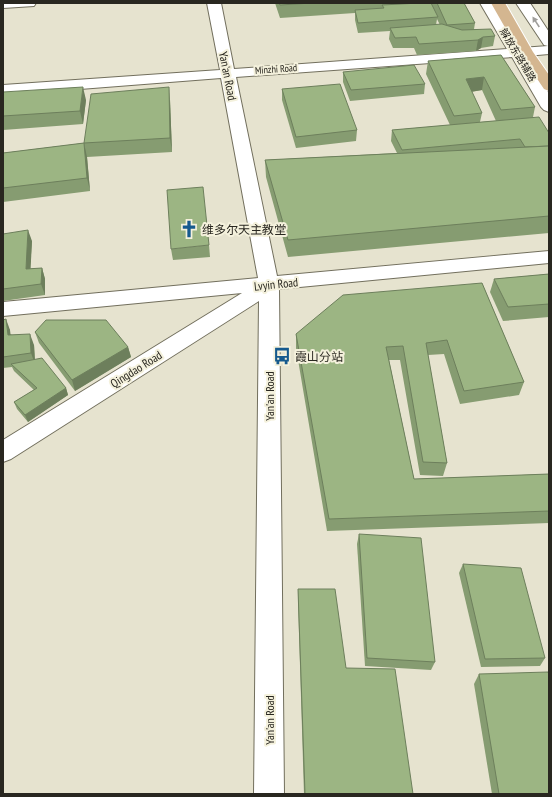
<svg xmlns="http://www.w3.org/2000/svg" width="552" height="797" viewBox="0 0 552 797" font-family="'PT Sans Narrow','Noto Sans SC',sans-serif">
<rect width="100%" height="100%" fill="#e6e3cf"/>
<g fill="none" stroke-linecap="round" stroke-linejoin="round">
<g stroke="#726f5d" stroke-width="2">
<g id="minor">
<path d="M 3,3 L 36,3 L 34,6 L 3,8 Z"/>
<path d="M 207,3 L 221,3 L 234,69 L 507,49 L 480,3 L 494,3 L 521,48 L 548,46 L 544,45 L 516,3 L 530,3 L 549,32 L 549,54 L 526,56 L 549,94 L 549,112 L 544,110 L 541,107 L 512,57 L 236,77 L 277,276 L 549,251 L 549,263 L 279,289 L 284,794 L 254,794 L 259,301 L 11,459 L 3,462 L 3,440 L 242,293 L 3,316 L 3,302 L 258,278 L 221,78 L 3,95 L 3,85 L 220,70 Z"/>
</g>
</g>
<g stroke="#fff" stroke-width="2">
<path id="major" d="M 491,3 L 505,3 L 533,52 L 549,75 L 549,91 L 544,89 L 519,52 Z"/>
</g>
<use href="#minor" fill="#fff" fill-rule="evenodd"/>
<use href="#major" fill="#d4b690" fill-rule="evenodd"/>
</g>
<g fill="#869c71" fill-rule="evenodd">
<path d="M 275,3 L 464,3 L 475,23 L 474,29 L 495,36 L 493,46 L 481,48 L 476,51 L 417,55 L 414,48 L 393,48 L 389,39 L 390,31 L 358,33 L 355,20 L 355,13 L 280,18 ZM 437,19 L 440,25 L 436,25 Z"/>
<path d="M 501,55 L 535,107 L 533,117 L 549,133 L 549,233 L 288,257 L 266,177 L 265,160 L 397,153 L 391,141 L 392,130 L 450,125 L 426,74 L 428,61 ZM 482,90 L 496,121 L 480,122 L 482,113 L 471,92 Z"/>
<path d="M 343,72 L 425,84 L 424,94 L 350,101 L 343,82 Z"/>
<path d="M 282,89 L 357,130 L 356,141 L 296,148 L 282,100 Z"/>
<path d="M 3,92 L 86,100 L 83,124 L 3,130 Z"/>
<path d="M 170,100 L 172,152 L 87,157 L 90,191 L 3,202 L 3,153 L 84,143 Z"/>
<path d="M 3,234 L 32,241 L 30,269 L 42,268 L 45,279 L 45,295 L 3,301 Z"/>
<path d="M 209,245 L 210,257 L 173,260 L 171,249 Z"/>
<path d="M 549,274 L 549,317 L 503,321 L 490,292 L 494,279 Z"/>
<path d="M 482,283 L 524,382 L 519,395 L 460,404 L 444,354 L 428,355 L 447,463 L 443,476 L 420,475 L 400,360 L 389,360 L 414,479 L 549,474 L 549,523 L 327,531 L 296,348 L 296,334 Z"/>
<path d="M 3,320 L 10,330 L 10,334 L 34,345 L 35,360 L 66,388 L 68,395 L 28,422 L 17,409 L 14,402 L 34,390 L 14,371 L 12,367 L 3,368 Z"/>
<path d="M 35,332 L 128,347 L 131,357 L 75,391 L 39,343 Z"/>
<path d="M 359,534 L 435,662 L 431,670 L 365,666 L 357,544 Z"/>
<path d="M 463,564 L 545,658 L 540,666 L 481,667 L 459,573 Z"/>
<path d="M 298,589 L 346,668 L 413,794 L 304,794 L 298,601 Z"/>
<path d="M 479,674 L 549,794 L 492,794 L 474,684 Z"/>
</g>
<g fill="#6d7f5c">
<path d="M 483,37 L 481,48 L 476,51 L 478,40 Z"/>
<path d="M 484,77 L 482,90 L 463,93 L 466,79 Z"/>
<path d="M 83,87 L 86,100 L 83,124 L 80,111 Z"/>
<path d="M 169,87 L 170,100 L 172,152 L 170,138 Z"/>
<path d="M 84,143 L 87,157 L 90,191 L 87,178 Z"/>
<path d="M 28,230 L 32,241 L 30,280 L 26,269 Z"/>
<path d="M 42,268 L 45,279 L 45,295 L 41,284 Z"/>
<path d="M 6,319 L 10,330 L 12,346 L 8,335 Z"/>
<path d="M 30,334 L 34,345 L 35,364 L 31,353 Z"/>
<path d="M 128,347 L 131,357 L 75,391 L 72,380 Z"/>
<path d="M 66,388 L 68,395 L 28,422 L 25,415 Z"/>
</g>
<g fill="#9cb583" stroke="#6d7f5c">
<path d="M 279,3 L 312,3 L 280,5 Z"/>
<path d="M 420,3 L 431,3 L 438,17 L 358,23 L 355,10 L 384,8 L 382,5 Z"/>
<path d="M 437,3 L 464,3 L 475,23 L 447,25 Z"/>
<path d="M 442,24 L 462,30 L 491,29 L 495,36 L 483,37 L 478,40 L 419,44 L 416,37 L 395,38 L 390,28 Z"/>
<path d="M 501,55 L 535,107 L 501,110 L 484,77 L 466,79 L 482,113 L 454,116 L 428,61 Z"/>
<path d="M 414,65 L 425,84 L 351,90 L 343,72 Z"/>
<path d="M 340,84 L 357,130 L 296,137 L 282,89 Z"/>
<path d="M 83,87 L 80,111 L 3,116 L 3,92 Z"/>
<path d="M 169,87 L 170,138 L 84,143 L 87,178 L 3,188 L 3,153 L 84,143 L 91,94 Z"/>
<path d="M 539,117 L 549,133 L 549,146 L 525,147 L 520,139 L 402,150 L 392,130 Z"/>
<path d="M 549,146 L 549,216 L 288,240 L 265,160 Z"/>
<path d="M 203,187 L 209,245 L 171,249 L 167,190 Z"/>
<path d="M 28,230 L 26,269 L 42,268 L 41,284 L 3,289 L 3,234 Z"/>
<path d="M 549,274 L 549,304 L 508,307 L 494,279 Z"/>
<path d="M 482,283 L 524,382 L 464,391 L 447,340 L 426,343 L 447,463 L 423,462 L 403,346 L 386,347 L 414,479 L 549,474 L 549,511 L 329,519 L 296,334 L 343,295 Z"/>
<path d="M 6,319 L 8,335 L 30,334 L 31,353 L 3,357 L 3,320 Z"/>
<path d="M 46,320 L 106,320 L 128,347 L 72,380 L 35,332 Z"/>
<path d="M 42,358 L 66,388 L 25,415 L 14,402 L 37,388 L 11,364 Z"/>
<path d="M 359,534 L 421,538 L 435,662 L 367,658 Z"/>
<path d="M 463,564 L 521,568 L 545,658 L 485,659 Z"/>
<path d="M 298,589 L 335,589 L 346,668 L 395,669 L 413,794 L 305,794 Z"/>
<path d="M 548,672 L 549,675 L 549,794 L 499,794 L 479,674 Z"/>
</g>
<defs><path id="oneway-solid" d="M-6-.8H1V-3.2L6.5 0L1 3.2V.8H-6Z"/></defs>
<use fill="#9f9e9b" href="#oneway-solid" transform="translate(536 22) rotate(-123)"/>
<defs>
<g id="church-bare" transform="scale(1.38)"><path d="M-1.2-6h2.4v3.5h3.3v2.4h-3.3V6h-2.4V-.1h-3.3v-2.4h3.3Z" fill="#165a8e" stroke="#f4f1dc" stroke-width="2.5" paint-order="stroke"/></g>
<g id="bus-bare" transform="scale(1.38)"><path d="M-5-6H5V4H4V6H2V4H-2V6H-4V4H-5ZM-3.5-4V0h7V-4ZM-3.5 1.2v1.5H-2V1.2ZM2 1.2v1.5H3.5V1.2Z" fill="#165a8e" stroke="#f4f1dc" stroke-width="2.5" paint-order="stroke"/></g>
</defs>
<g fill-rule="evenodd">
<use href="#church-bare" x="189" y="229"/>
<use href="#bus-bare" x="282" y="356"/>
</g>
<g text-anchor="middle" dominant-baseline="central" stroke-width="4" stroke-linejoin="round" paint-order="stroke">
<g font-size="10" fill="#292720" stroke="#f4f1dc">
<text transform="translate(518 55) rotate(59)">解放东路辅路</text>
<text transform="translate(276 69) rotate(-4)">Minzhi Road</text>
</g>
<g font-size="12" fill="#292720" stroke="#f4f1dc">
<text transform="translate(228 76) rotate(79)">Yan'an Road</text>
<text transform="translate(276 284) rotate(-6)">Lvyin Road</text>
<text transform="translate(136 369) rotate(-32)">Qingdao Road</text>
<text transform="translate(269 396) rotate(-90)">Yan'an Road</text>
<text transform="translate(269 720) rotate(-90)">Yan'an Road</text>
</g>
<g font-size="12" fill="#292720" stroke="#f4f1dc" text-anchor="start">
<text x="202" y="229">维多尔天主教堂</text>
<text x="295" y="356">霞山分站</text>
</g>
</g>
<rect width="552" height="797" fill="none" stroke="#292720" stroke-width="8"/>
</svg>
